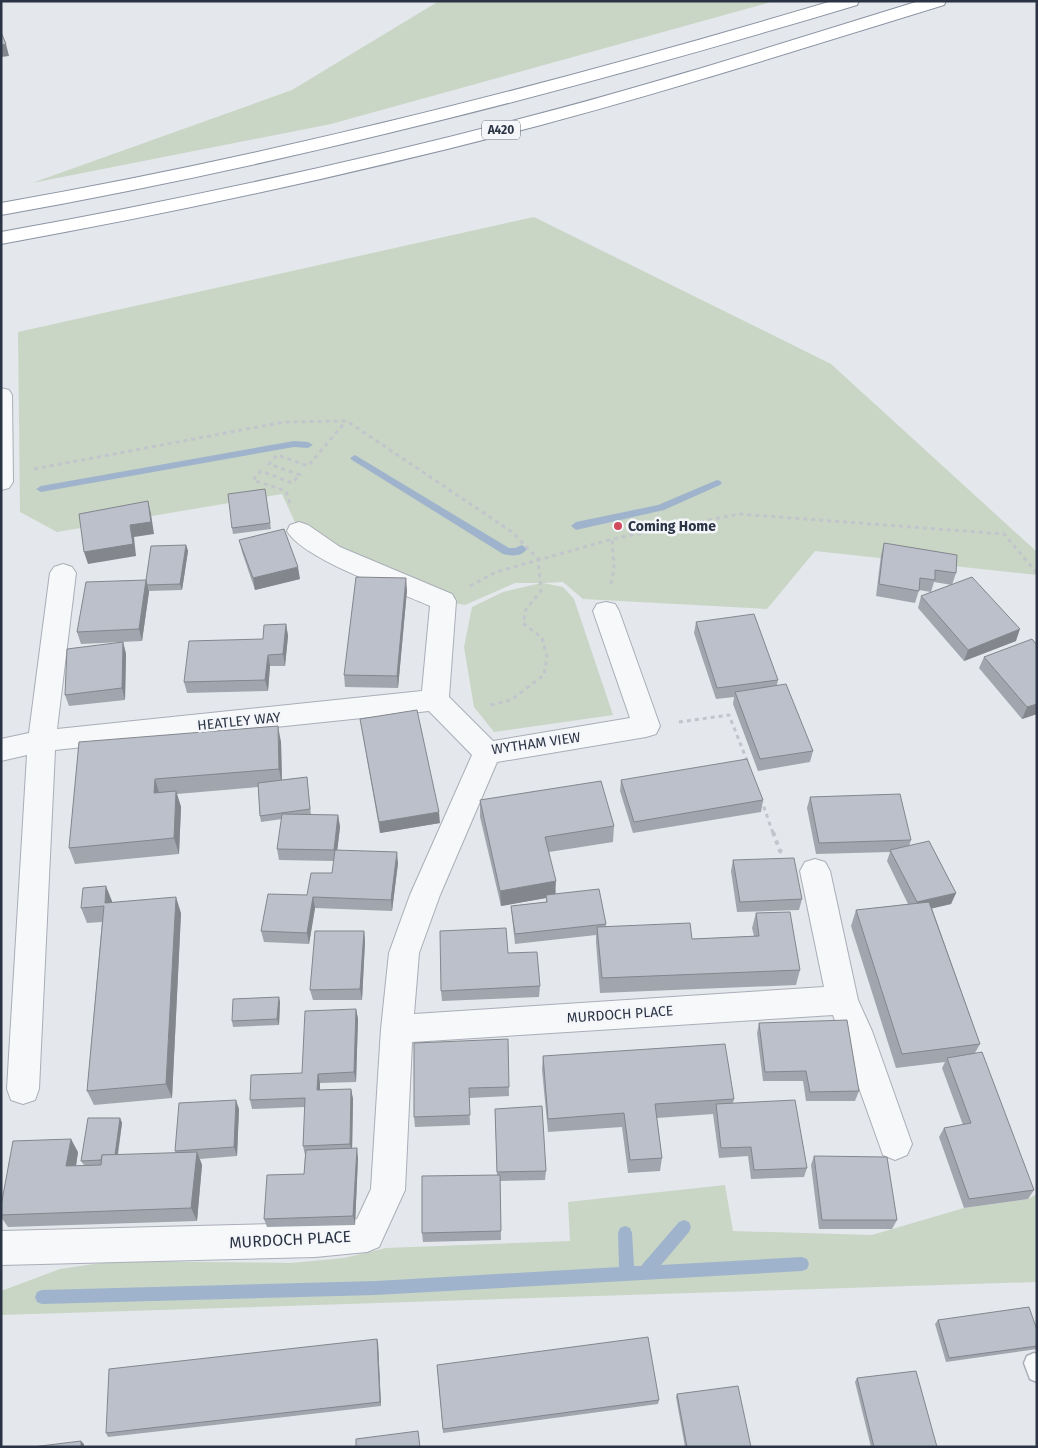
<svg xmlns="http://www.w3.org/2000/svg" width="1038" height="1448" font-family="'Fira Sans',sans-serif">
	<style>
		.green { fill: #c9d6c5 }
		.lines { fill: none; stroke-linecap: round; stroke-linejoin: round }
		.stream { fill: #9fb4cc; fill-rule: evenodd }
		.lane-casing { stroke: #a9aeb7; stroke-width: 3 }
		.street-casing { stroke: #a9aeb7; stroke-width: 2 }
		.highway-casing { stroke: #8b94a3; stroke-width: 2 }
		.path-far1 { stroke: #c2c5cb; stroke-width: 3; stroke-dasharray: 4 4; stroke-linecap: butt }
		.path { stroke: #c2c5cb; stroke-width: 4; stroke-dasharray: 4.5 4.5; stroke-linecap: butt }
		.lane { fill: #f7f8fa; fill-rule: evenodd }
		.street { fill: #f7f8fa; fill-rule: evenodd }
		.highway { fill: #fff; fill-rule: evenodd }
		.wall { fill: #a1a5ae }
		.shaded-wall { fill: #83868d }
		.building { fill: #bbc0ca; stroke: #83868d }
		.poi-dot { fill: #d1495b; stroke: #f4f6f9; stroke-width: 2 }
		.labels { text-anchor: middle; stroke-width: 5; stroke-linejoin: round; paint-order: stroke }
		.shield { fill: #f4f6f9; stroke: #676e7b; stroke-width: 1 }
		.shield-label { font-size: 12px; font-weight: bold; fill: #2b3445 }
		.poi-label { font-size: 14px; font-weight: bold; fill: #2b3445; stroke: #f4f6f9; text-anchor: start }
		.street-label { font-size: 14px; fill: #2b3445; stroke: #f4f6f9 }
		.near-street-label { font-size: 16px; fill: #2b3445; stroke: #f4f6f9 }
	</style>
	<rect width="100%" height="100%" fill="#e4e7ec"/>
	<g class="green">
		<path d="M439 1H775L331 124 32 183 292 90Z"/>
		<path d="M534 217 831 364 1037 552V575L815 551 767 609 583 599 563 582 543 583 563 587 574 599 613 715 494 732 474 707 464 647 472 607 503 592 541 583H515L465 605 443 601 299 531 282 494 57 532 20 512 18 332Z"/>
		<path d="M725 1185 733 1231 872 1235 964 1208 1028 1199 1037 1194V1282L1 1315V1291L60 1269 114 1261 291 1263 344 1258 386 1248 570 1241 568 1202Z"/>
	</g>
	<g class="lines">
		<g class="stream">
			<path d="M294 441 308 442 313 445 308 448 294 447 41 492 36 489 41 486Z"/>
			<path d="M355 455 509 548H515L522 545 527 549C521 557 512 556 503 554L352 460 350 458Z"/>
			<path d="M717 480 720 481 722 483 720 485 664 510 576 530 571 526 576 522 658 505Z"/>
			<path d="M684 1220 689 1222 691 1227 689 1232 661 1265 802 1257 807 1259 809 1264 807 1269 802 1271 376 1295 42 1304 37 1302 35 1297 37 1292 42 1290 376 1281 619 1267 618 1233 620 1228 625 1226 630 1228 632 1233 634 1266H641L679 1222Z"/>
		</g>
		<g class="lane-casing">
			<path id="lane" d="M1034 1353 1037 1354V1382L1030 1379 1024 1363 1027 1356Z"/>
		</g>
		<g class="street-casing">
			<g id="street">
				<path d="M1 388 9 390 12 395 13 482 9 488 1 490Z"/>
				<path d="M299 522 308 525 340 547 452 594 456 601 449 697 493 741 630 718 593 611 597 604 606 602 615 604 619 611 660 726 656 734 646 737 497 762 440 895 419 953 414 1014 824 987 800 871 805 862 815 859 825 862 830 871 858 1000 872 1031 912 1144 907 1155 895 1160 883 1155 833 1015 412 1042 405 1190 379 1247 367 1252 315 1257 1 1265V1231L315 1223 357 1219 371 1189 381 1029 389 953 410 895 472 755 429 711 55 750 39 1089 35 1100 23 1104 11 1100 7 1089 27 755 1 761V739L29 733 50 573 54 567 63 564 72 567 76 573 57 729 422 691 430 606C397 591 304 560 287 531L290 525Z"/>
			</g>
		</g>
		<g class="highway-casing">
			<g id="highway">
				<path d="M832 1H859L857 5C574 90 293 163 1 215V203C284 153 557 83 832 1Z"/>
				<path d="M919 1H946L944 5C810 46 676 89 541 125 363 172 183 211 1 244V232C178 200 353 163 527 117 659 83 789 41 919 1Z"/>
			</g>
		</g>
		<g class="path-far1">
			<path d="M34 469 284 422 347 421 512 532 538 559 541 591 526 609 523 623 542 638 547 657 544 675 511 700 487 706"/>
			<path d="M290 503 286 491 253 480 261 471 292 483 300 475 269 464 277 455 308 466 346 421"/>
			<path d="M611 584 614 568 612 539"/>
			<path d="M470 586 496 572 612 539 739 514 1004 534 1037 573"/>
			<path d="M679 722 729 715 748 763"/>
			<path d="M761 799 773 833"/>
		</g>
		<path class="path" d="M773 832 780 851 785 854"/>
		<use href="#lane" class="lane"/>
		<use href="#street" class="street"/>
		<use href="#highway" class="highway"/>
	</g>
	<g class="wall">
		<path d="M265 489 271 529 233 534 232 528Z"/>
		<path d="M239 540 300 579 255 590 242 552Z"/>
		<path d="M884 543 956 573 952 585 1016 641 964 661 918 608 921 596 952 585 934 582 931 592 919 590 915 603 876 596 881 555Z"/>
		<path d="M186 545 188 551 182 590 149 591 142 641 81 644 77 632 146 580Z"/>
		<path d="M407 590 398 688 345 687 344 675Z"/>
		<path d="M696 622 778 680 777 685 813 751 810 762 758 771 733 704 734 697 716 699 694 633Z"/>
		<path d="M286 624 288 636 285 666H270L268 691 187 693 184 682 263 639Z"/>
		<path d="M123 642 126 654 125 700 69 706 65 695Z"/>
		<path d="M1037 645V714L1022 719 979 668 984 657Z"/>
		<path d="M360 719 440 823 380 833Z"/>
		<path d="M79 742H281L282 780 307 777 311 815H338L340 827 337 850 398 863 392 911 315 908 309 944 264 942 261 931 307 895 332 873 334 861 279 860 277 849 282 819 261 822 260 816 258 787 177 794 181 807 179 854 75 864 69 848Z"/>
		<path d="M621 780 763 800 761 812 633 833 620 791Z"/>
		<path d="M810 797 911 840 909 846 956 893 951 904 932 908 980 1044 975 1053 1034 1190 1028 1199 964 1208 939 1137 944 1128 963 1125 942 1068 945 1062 896 1068 851 926 856 910 908 904 887 861 890 852 816 854 807 808Z"/>
		<path d="M480 800 614 826 613 842 549 852 556 894 606 924V926L692 939 754 936 752 928 756 913 800 970 796 985 600 993 596 942V935L515 944 512 917 511 906 546 902V898L501 906 480 817Z"/>
		<path d="M733 860 802 899 799 910 737 912 731 871Z"/>
		<path d="M112 901V902L181 913 172 1098 94 1105 87 1091 102 922 87 923 81 908Z"/>
		<path d="M364 931 365 941 362 1000H313L310 990Z"/>
		<path d="M508 953 540 986 539 997 442 1001 441 991Z"/>
		<path d="M280 1002 279 1025 233 1027 232 1021Z"/>
		<path d="M356 1009 358 1019 356 1082 320 1083V1090L351 1089 353 1099 352 1149 358 1158 355 1225 267 1227 264 1219 304 1174 305 1155 303 1146 305 1107 252 1109 250 1100 302 1073Z"/>
		<path d="M759 1023 859 1091 855 1101H806L803 1081H763L757 1033Z"/>
		<path d="M508 1039 509 1096 469 1098 470 1125 415 1127 414 1117Z"/>
		<path d="M543 1056 734 1099 733 1103 807 1168 804 1177 751 1179 748 1156 719 1158 713 1114 657 1118 662 1158 660 1171 628 1173 622 1127 548 1132 542 1070Z"/>
		<path d="M239 1109 237 1156 200 1159 202 1165 197 1221 8 1227 1 1217V1206L78 1152 76 1166 84 1165 81 1161 120 1118 122 1123 118 1155 176 1153 175 1151Z"/>
		<path d="M495 1109 546 1171 545 1180 500 1181 501 1240 423 1242 422 1233 497 1175Z"/>
		<path d="M814 1156 897 1220 892 1229H819L811 1165Z"/>
		<path d="M938 1320 1037 1330V1349L946 1362 935 1324Z"/>
		<path d="M377 1339 378 1343 381 1406 108 1437 106 1433Z"/>
		<path d="M437 1365 659 1400 658 1404 443 1433Z"/>
		<path d="M857 1378 937 1447H871L855 1382Z"/>
		<path d="M677 1394 751 1447H685L676 1397Z"/>
	</g>
	<g class="shaded-wall">
		<path d="M6 44 9 56 1 57V45Z"/>
		<path d="M148 501 151 514 154 534 134 537 136 556 88 564 84 552 130 525Z"/>
		<path d="M186 545 188 551 182 590 180 584Z"/>
		<path d="M298 567 300 579 255 590 253 578Z"/>
		<path d="M406 578 407 590 398 688 397 676Z"/>
		<path d="M146 580 149 592 142 641 139 629Z"/>
		<path d="M286 624 288 636 285 666 283 654Z"/>
		<path d="M1020 629 1016 641 964 661 968 650Z"/>
		<path d="M123 642 126 654 125 700 122 688Z"/>
		<path d="M268 655 270 666 268 691 265 680Z"/>
		<path d="M1037 704V714L1022 719 1027 707Z"/>
		<path d="M278 726 281 742 282 785 279 769Z"/>
		<path d="M155 779 160 796 154 793Z"/>
		<path d="M176 791 181 807 179 854 174 838Z"/>
		<path d="M439 812 440 823 380 833 379 822Z"/>
		<path d="M338 815 340 827 336 861 334 850Z"/>
		<path d="M397 852 398 863 392 911 391 900Z"/>
		<path d="M556 881 555 897 546 895V898L501 906 500 891Z"/>
		<path d="M106 886 112 901 111 918 105 903Z"/>
		<path d="M956 893 951 904 913 913 917 902Z"/>
		<path d="M176 897 181 913 172 1098 166 1084Z"/>
		<path d="M313 897 315 908 309 944 307 933Z"/>
		<path d="M364 931 365 941 362 1000 360 989Z"/>
		<path d="M279 997 280 1002 279 1025 277 1019Z"/>
		<path d="M356 1009 358 1019 356 1082 354 1072Z"/>
		<path d="M318 1074 320 1083V1100L317 1090Z"/>
		<path d="M351 1089 353 1099 352 1153 350 1144Z"/>
		<path d="M236 1100 239 1109 237 1156 234 1147Z"/>
		<path d="M120 1118 122 1123 116 1165 114 1160Z"/>
		<path d="M71 1139 78 1152 74 1179 66 1166Z"/>
		<path d="M357 1148 358 1158 355 1225 353 1216Z"/>
		<path d="M197 1152 202 1165 197 1221 191 1208Z"/>
		<path d="M377 1339 378 1343 381 1406 380 1402Z"/>
		<path d="M81 1441 84 1444V1447H81Z"/>
	</g>
	<g class="building">
		<path d="M1 32 6 44 1 45Z"/>
		<path d="M265 489 270 523 232 528 228 494Z"/>
		<path d="M148 501 151 522 130 525 133 544 84 552 79 514Z"/>
		<path d="M284 529 298 567 253 578 239 540Z"/>
		<path d="M884 543 957 555 956 573 935 570V580L920 578 919 591 879 584Z"/>
		<path d="M186 545 180 584 147 585 146 580 151 546Z"/>
		<path d="M356 577 406 578 397 676 344 675Z"/>
		<path d="M972 577 1020 629 968 650 921 596Z"/>
		<path d="M146 580 139 629 77 632 86 582Z"/>
		<path d="M754 614 778 680 717 688 696 622Z"/>
		<path d="M286 624 283 654 268 655 265 680 184 682 189 641 263 639 264 625Z"/>
		<path d="M1032 639 1037 645V704L1027 707 984 657Z"/>
		<path d="M123 642 122 688 65 695 67 649Z"/>
		<path d="M786 684 813 751 760 759 735 692Z"/>
		<path d="M417 710 439 812 379 822 360 719Z"/>
		<path d="M278 726 279 769 155 779 154 793 176 791 174 838 69 848 79 742Z"/>
		<path d="M747 759 763 800 634 822 621 780Z"/>
		<path d="M307 777 310 809 260 816 258 783Z"/>
		<path d="M601 781 614 826 545 837 556 881 500 891 480 800Z"/>
		<path d="M900 794 911 840 819 843 810 797Z"/>
		<path d="M282 814 338 815 334 850 277 849Z"/>
		<path d="M929 841 956 893 917 902 890 850Z"/>
		<path d="M335 850 397 852 391 900 313 897 307 933 261 931 268 894 307 895 311 873H332Z"/>
		<path d="M794 858 802 899 740 902 733 860Z"/>
		<path d="M106 886 105 903 176 897 166 1084 87 1091 104 906 81 908 83 888Z"/>
		<path d="M599 889 606 924 515 934 511 906 547 902 546 895Z"/>
		<path d="M929 902 980 1044 902 1054 856 910Z"/>
		<path d="M790 912 800 970 602 978 597 927 690 923 692 939 759 936 756 913Z"/>
		<path d="M506 928 508 953 537 952 540 986 441 991 440 931Z"/>
		<path d="M315 931H364L360 989 310 990Z"/>
		<path d="M279 997 277 1019 232 1021 233 999Z"/>
		<path d="M356 1009 354 1072 318 1074 317 1090 351 1089 350 1144 303 1146 305 1098 250 1100 251 1075 302 1073 305 1011Z"/>
		<path d="M847 1020 859 1091 810 1092 806 1071 765 1072 759 1023Z"/>
		<path d="M508 1039 509 1087 469 1088 470 1115 414 1117V1043Z"/>
		<path d="M725 1044 734 1099 655 1104 662 1158 630 1160 624 1113 548 1119 543 1056Z"/>
		<path d="M982 1052 1034 1190 969 1199 944 1128 971 1123 947 1058Z"/>
		<path d="M236 1100 234 1147 175 1151 179 1103Z"/>
		<path d="M795 1100 807 1168 754 1170 751 1147 721 1148 716 1104Z"/>
		<path d="M542 1106 546 1171 497 1172 495 1109Z"/>
		<path d="M88 1118H120L115 1155H102L101 1160 81 1161Z"/>
		<path d="M71 1139 66 1166 101 1165 102 1155 197 1152 191 1208 1 1215V1206L13 1141Z"/>
		<path d="M357 1148 353 1216 264 1219 267 1175 304 1174 306 1150Z"/>
		<path d="M814 1156 887 1157 897 1220H822Z"/>
		<path d="M500 1175 501 1231 422 1233V1176Z"/>
		<path d="M1029 1307 1037 1330V1346L949 1358 938 1320Z"/>
		<path d="M648 1337 659 1400 443 1429 437 1365Z"/>
		<path d="M377 1339 380 1402 106 1433 109 1369Z"/>
		<path d="M916 1371 937 1447H874L857 1378Z"/>
		<path d="M738 1386 751 1447H687L677 1394Z"/>
		<path d="M418 1431 420 1447H356V1439Z"/>
		<path d="M81 1441V1447H32Z"/>
	</g>
	<circle class="poi-dot" cx="618" cy="526" r="5"/>
	<g class="labels">
		<rect class="shield" x="482" y="120.5" width="38" height="19" rx="4"/>
		<g class="shield-label">
			<text x="501" y="134">A420</text>
		</g>
		<g class="poi-label">
			<text x="628" y="531">Coming Home</text>
		</g>
		<g class="street-label">
			<text transform="translate(239 721) rotate(-6)" y="5">HEATLEY WAY</text>
			<text transform="translate(536 743) rotate(-8)" y="5">WYTHAM VIEW</text>
			<text transform="translate(620 1014) rotate(-4)" y="5">MURDOCH PLACE</text>
		</g>
		<g class="near-street-label">
			<text transform="translate(290 1239) rotate(-3)" y="6">MURDOCH PLACE</text>
		</g>
	</g>
	<rect width="1038" height="1448" fill="none" stroke="#2b3445" stroke-width="5"/>
</svg>
